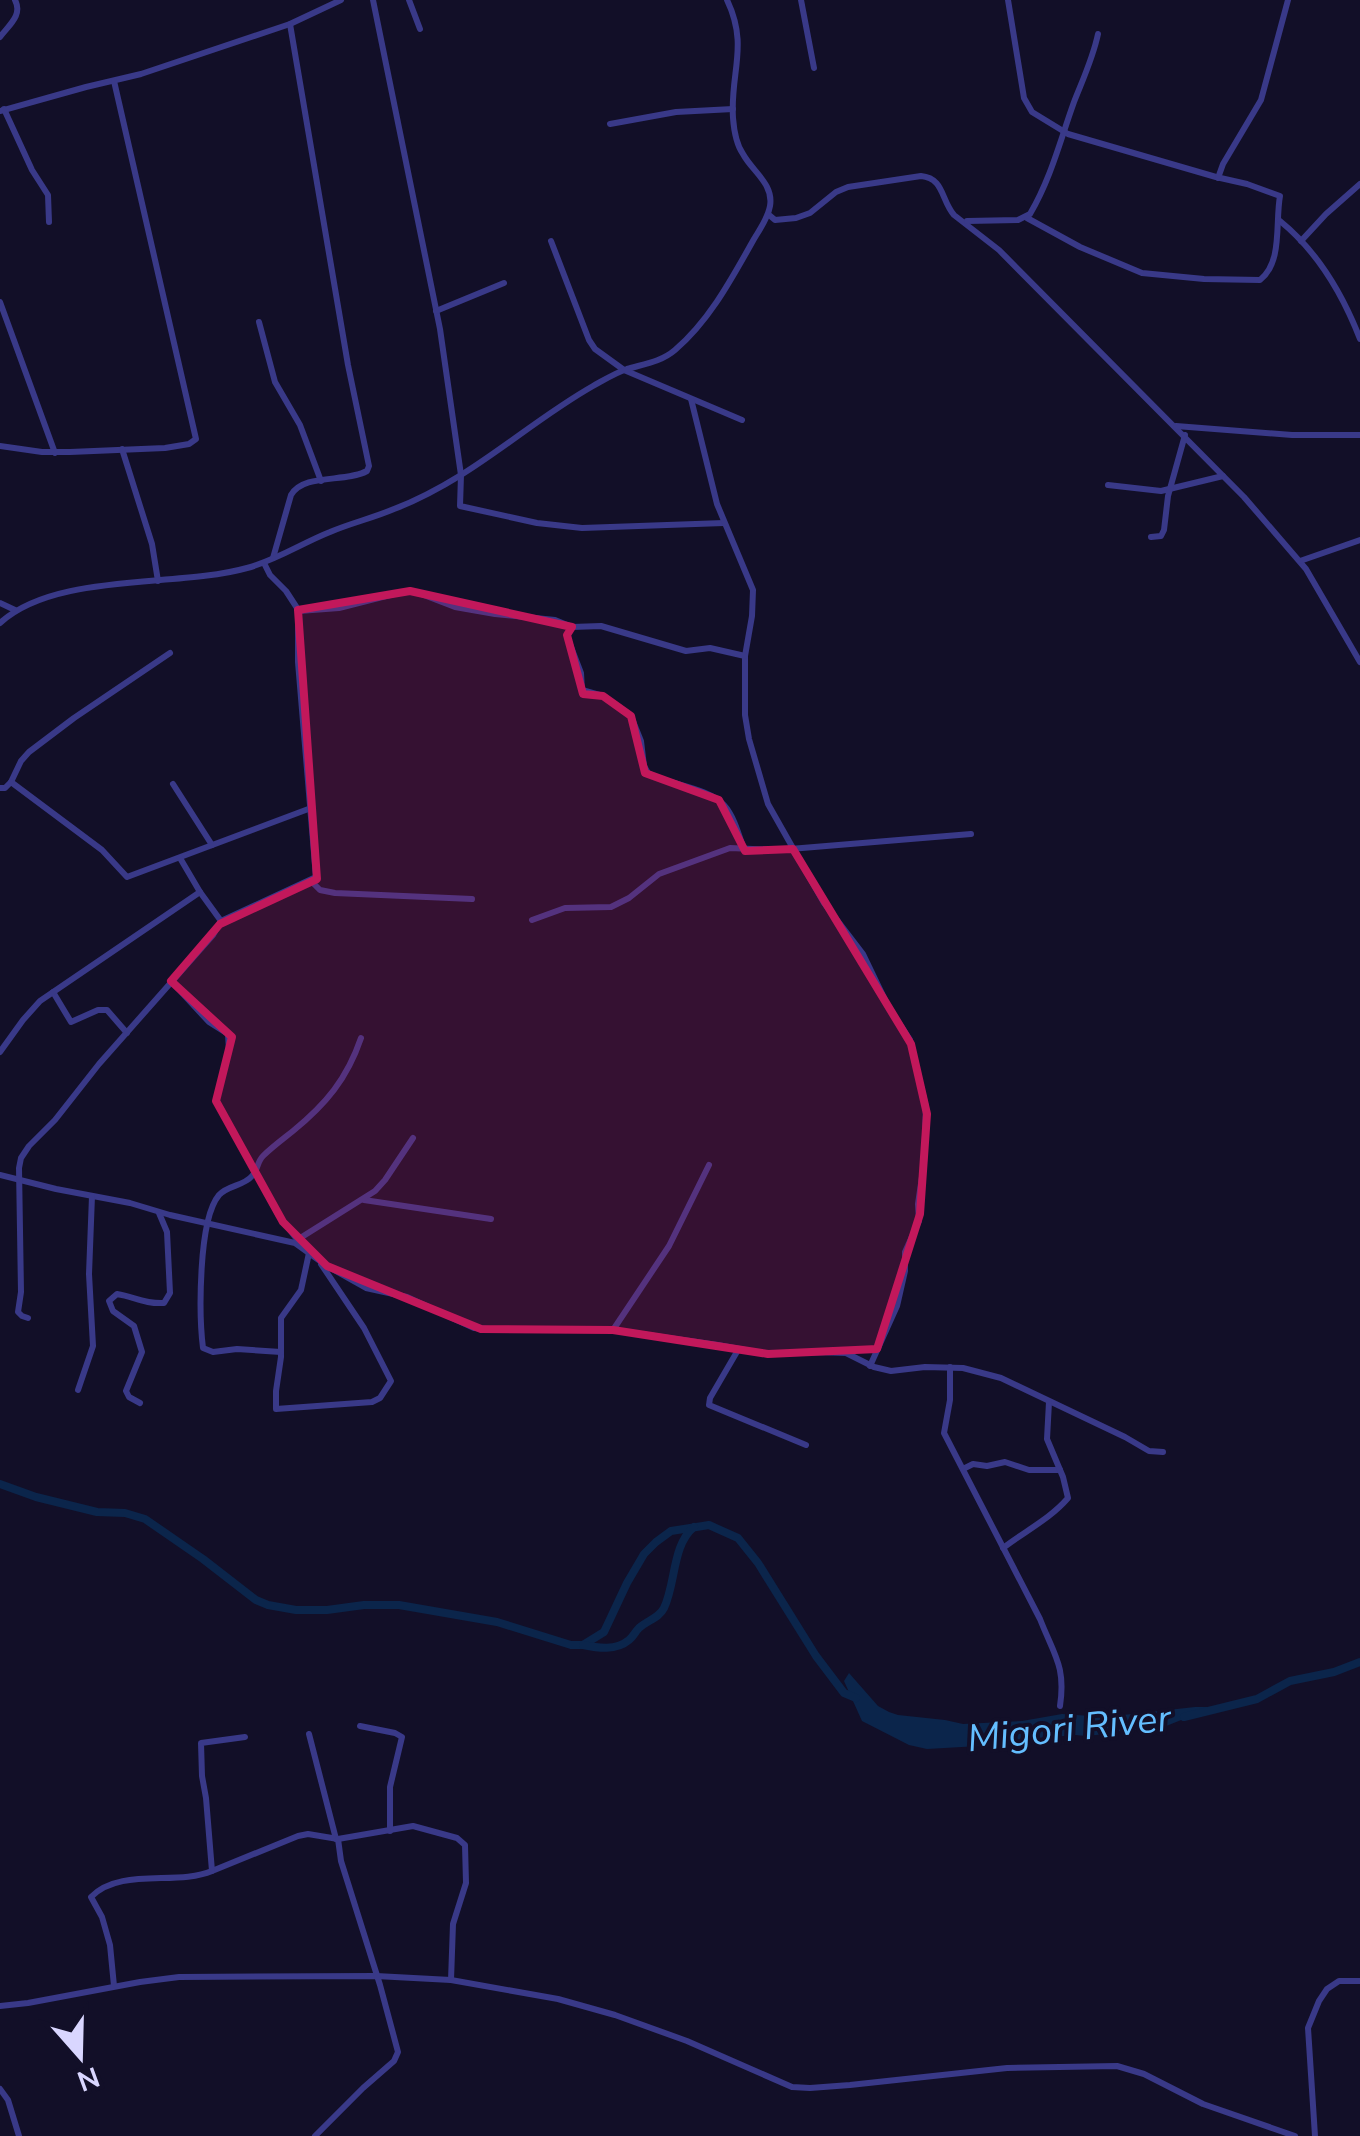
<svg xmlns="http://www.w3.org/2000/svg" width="1360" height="2136" font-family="'Nunito Sans',sans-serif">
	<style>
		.water { fill: #0b254b }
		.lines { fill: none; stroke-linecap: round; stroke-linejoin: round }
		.river { stroke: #0b254b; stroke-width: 8 }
		.minor { stroke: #393988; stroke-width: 6 }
		.marked { fill: #c2185b; fill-opacity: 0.2; stroke: #c2185b; stroke-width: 8; stroke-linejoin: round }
		.labels { text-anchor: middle; stroke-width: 8; stroke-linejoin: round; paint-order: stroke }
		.water-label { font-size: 38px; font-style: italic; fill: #64beff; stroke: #120f28 }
	</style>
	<rect width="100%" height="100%" fill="#120f28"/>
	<path class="water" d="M849 1673 878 1706 889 1712 898 1715 945 1720 963 1724 1022 1721 1062 1714 1105 1717 1195 1707H1213C1199 1712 1158 1731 1146 1732 1141 1732 1136 1729 1130 1730 1112 1731 1093 1738 1076 1735L1039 1738 1033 1743 927 1749 909 1745 862 1721 844 1681Z"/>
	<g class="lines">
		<g class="river">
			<path d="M0 1484 36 1497 97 1512 125 1513 145 1519 203 1559 256 1600 268 1605 296 1610H327L364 1605H399L497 1622 571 1645H583L604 1632 627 1583 644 1554 656 1542 671 1531 709 1525 738 1538 758 1563 816 1656 844 1693 856 1698"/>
			<path d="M583 1645C598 1648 616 1651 629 1640 633 1637 635 1632 639 1628 648 1620 659 1618 664 1608 676 1583 672 1545 694 1527"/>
			<path d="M1184 1717 1257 1699 1290 1681 1334 1672 1360 1662"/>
		</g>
		<g class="minor">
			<path d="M373 0 440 329 461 475 460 506 537 523 582 528 724 523"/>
			<path d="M409 0 420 29"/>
			<path d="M801 0 814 68"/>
			<path d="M1008 0 1024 98 1032 112 1068 134 1216 177 1247 184 1280 196C1275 223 1283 262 1260 280L1204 279 1142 273 1080 247 1027 218"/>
			<path d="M0 37C9 25 23 15 15 0"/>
			<path d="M4 109 32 170 48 195 49 222"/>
			<path d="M0 111 86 87 141 74 290 24 341 0"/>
			<path d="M610 124 676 112 733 109"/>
			<path d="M1218 178 1223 164 1261 100 1288 0"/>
			<path d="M768 214 775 220 796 218 810 213 836 192 848 187 921 176C944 178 941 200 954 215L999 250 1244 497 1306 569 1360 662"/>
			<path d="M967 221 1018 220 1030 214C1051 178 1060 141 1074 102 1083 79 1093 58 1098 34"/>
			<path d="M1280 221C1317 251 1343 295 1360 339"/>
			<path d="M551 241 589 340 595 349 624 370 742 420"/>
			<path d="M1301 241 1326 214 1360 184"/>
			<path d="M0 302 55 453"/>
			<path d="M436 311 504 283"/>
			<path d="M259 322 275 382 300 425 321 481"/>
			<path d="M691 399 717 504 753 590 752 616 745 656V715L749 739 768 804 824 903 863 954 888 1006 910 1040 926 1107 924 1163 918 1204 919 1221 905 1252V1271L897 1306 870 1366"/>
			<path d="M1176 426 1292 435H1360"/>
			<path d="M0 446 42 452H70L165 448 189 444 196 439 114 81"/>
			<path d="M122 449 152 544 158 581"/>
			<path d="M1108 485 1161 491 1223 476"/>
			<path d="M1151 537 1161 536 1164 530 1168 496 1185 435"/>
			<path d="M273 558 291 495C304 473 345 483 367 471L369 466 348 365 290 24"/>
			<path d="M1300 561 1360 540"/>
			<path d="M264 563 270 575 286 591 299 611 339 608 402 592H416L455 607 495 614 555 620 572 627 601 626 686 651 710 648 745 656"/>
			<path d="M0 603 15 610"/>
			<path d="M0 623C56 572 176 588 247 568 277 560 302 543 330 532 351 523 373 518 394 509 418 500 440 488 461 475 506 447 547 412 593 386 604 380 615 373 627 369 644 364 661 362 675 350 710 320 732 278 754 239 760 229 768 218 770 206 774 184 752 171 743 154 736 144 734 131 733 118 730 72 749 46 727 0"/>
			<path d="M572 627 568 633V639L581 673 582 690 603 696 631 716 641 741 644 766 648 773C669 785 707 787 724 805 734 816 739 835 744 850"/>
			<path d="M11 782 21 761 29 752 74 718 170 653"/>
			<path d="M173 784 212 845"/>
			<path d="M0 788H5L11 782 102 850 127 877 311 808"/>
			<path d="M180 858 200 892 221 921"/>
			<path d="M311 881 320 890 335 893 472 899"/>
			<path d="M532 920 565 908 611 907 629 898 659 874 730 848 778 850 971 834"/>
			<path d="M171 981 209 1022 228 1034 229 1051 216 1100 279 1216 299 1242"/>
			<path d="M53 992 71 1022 98 1010H107L127 1033"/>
			<path d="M0 1052 23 1020 40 1001 200 892"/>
			<path d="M0 1175 56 1189 130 1203 170 1215 295 1243 327 1266 366 1288 407 1297 474 1328 505 1330H613L718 1345 768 1354 818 1352 846 1353 874 1367 891 1371 925 1367 963 1368 1001 1378 1125 1437 1149 1451 1163 1452"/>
			<path d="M364 1200 491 1219"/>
			<path d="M297 1240 375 1191 385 1180 413 1138"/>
			<path d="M309 1253 301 1290 281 1318V1357L276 1391V1409L372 1402 380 1398 391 1381 364 1328 321 1264"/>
			<path d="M28 1318 22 1316 18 1312 21 1292 19 1168 21 1158 29 1146 55 1120 99 1064 213 935 221 921 316 877 298 662V610"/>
			<path d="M613 1330 669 1246 709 1165"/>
			<path d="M738 1350 710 1398 709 1405 806 1445"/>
			<path d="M281 1352 237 1349 213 1352 203 1348C199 1316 198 1220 219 1195 228 1185 244 1186 252 1176 258 1170 257 1162 263 1156 272 1147 283 1139 293 1131 326 1104 347 1079 361 1038"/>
			<path d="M950 1367V1400L944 1433 1040 1619C1054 1655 1066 1666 1060 1706"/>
			<path d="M78 1390 93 1346 89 1274 92 1196"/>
			<path d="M140 1403 129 1397 126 1391 142 1352 134 1326 113 1311 109 1301 117 1294C135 1297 144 1304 164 1303L170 1293 167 1232 159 1213"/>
			<path d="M963 1469 973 1464 987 1466 1005 1462 1029 1470H1060"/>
			<path d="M1003 1548C1025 1531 1050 1519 1068 1498L1063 1477 1047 1439 1049 1402"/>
			<path d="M360 1726 395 1733 402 1737 390 1787V1831"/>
			<path d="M309 1734 336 1839"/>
			<path d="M212 1871 298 1836 308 1834 338 1839 413 1826 457 1838 465 1845 466 1883 453 1924 451 1980"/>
			<path d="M114 1986 110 1945 102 1917 91 1897C120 1867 177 1886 212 1871L206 1798 202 1776 201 1743 245 1737"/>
			<path d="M0 2006 28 2003 140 1982 179 1977 376 1976 451 1980 558 1999 615 2015 687 2041 792 2087 810 2088 850 2085 1007 2068 1117 2066 1144 2074 1203 2104 1295 2136"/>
			<path d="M0 2089 8 2100 19 2136"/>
			<path d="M315 2136 363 2088 394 2061 398 2052 380 1985 341 1861 338 1839"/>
			<path d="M1315 2136 1308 2028 1319 2001 1327 1989 1339 1981H1360"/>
		</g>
	</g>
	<path class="marked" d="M410 591 572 627 567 635 583 694 603 696 631 716 645 773 719 800 745 851 793 849 911 1044 927 1114 920 1214 877 1349 768 1354 613 1330 481 1329 327 1266 283 1222 216 1101 232 1037 171 981 220 924 317 879 298 610Z"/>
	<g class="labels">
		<g class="water-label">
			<text transform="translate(1069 1728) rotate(-6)" y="13">Migori River</text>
		</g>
	</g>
	<g transform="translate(80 2056) rotate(160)" stroke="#120f28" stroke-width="8" paint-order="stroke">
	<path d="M0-8L18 38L0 25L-18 38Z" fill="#d9d6ff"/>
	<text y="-15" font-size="28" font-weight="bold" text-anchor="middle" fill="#d9d6ff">N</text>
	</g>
</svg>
